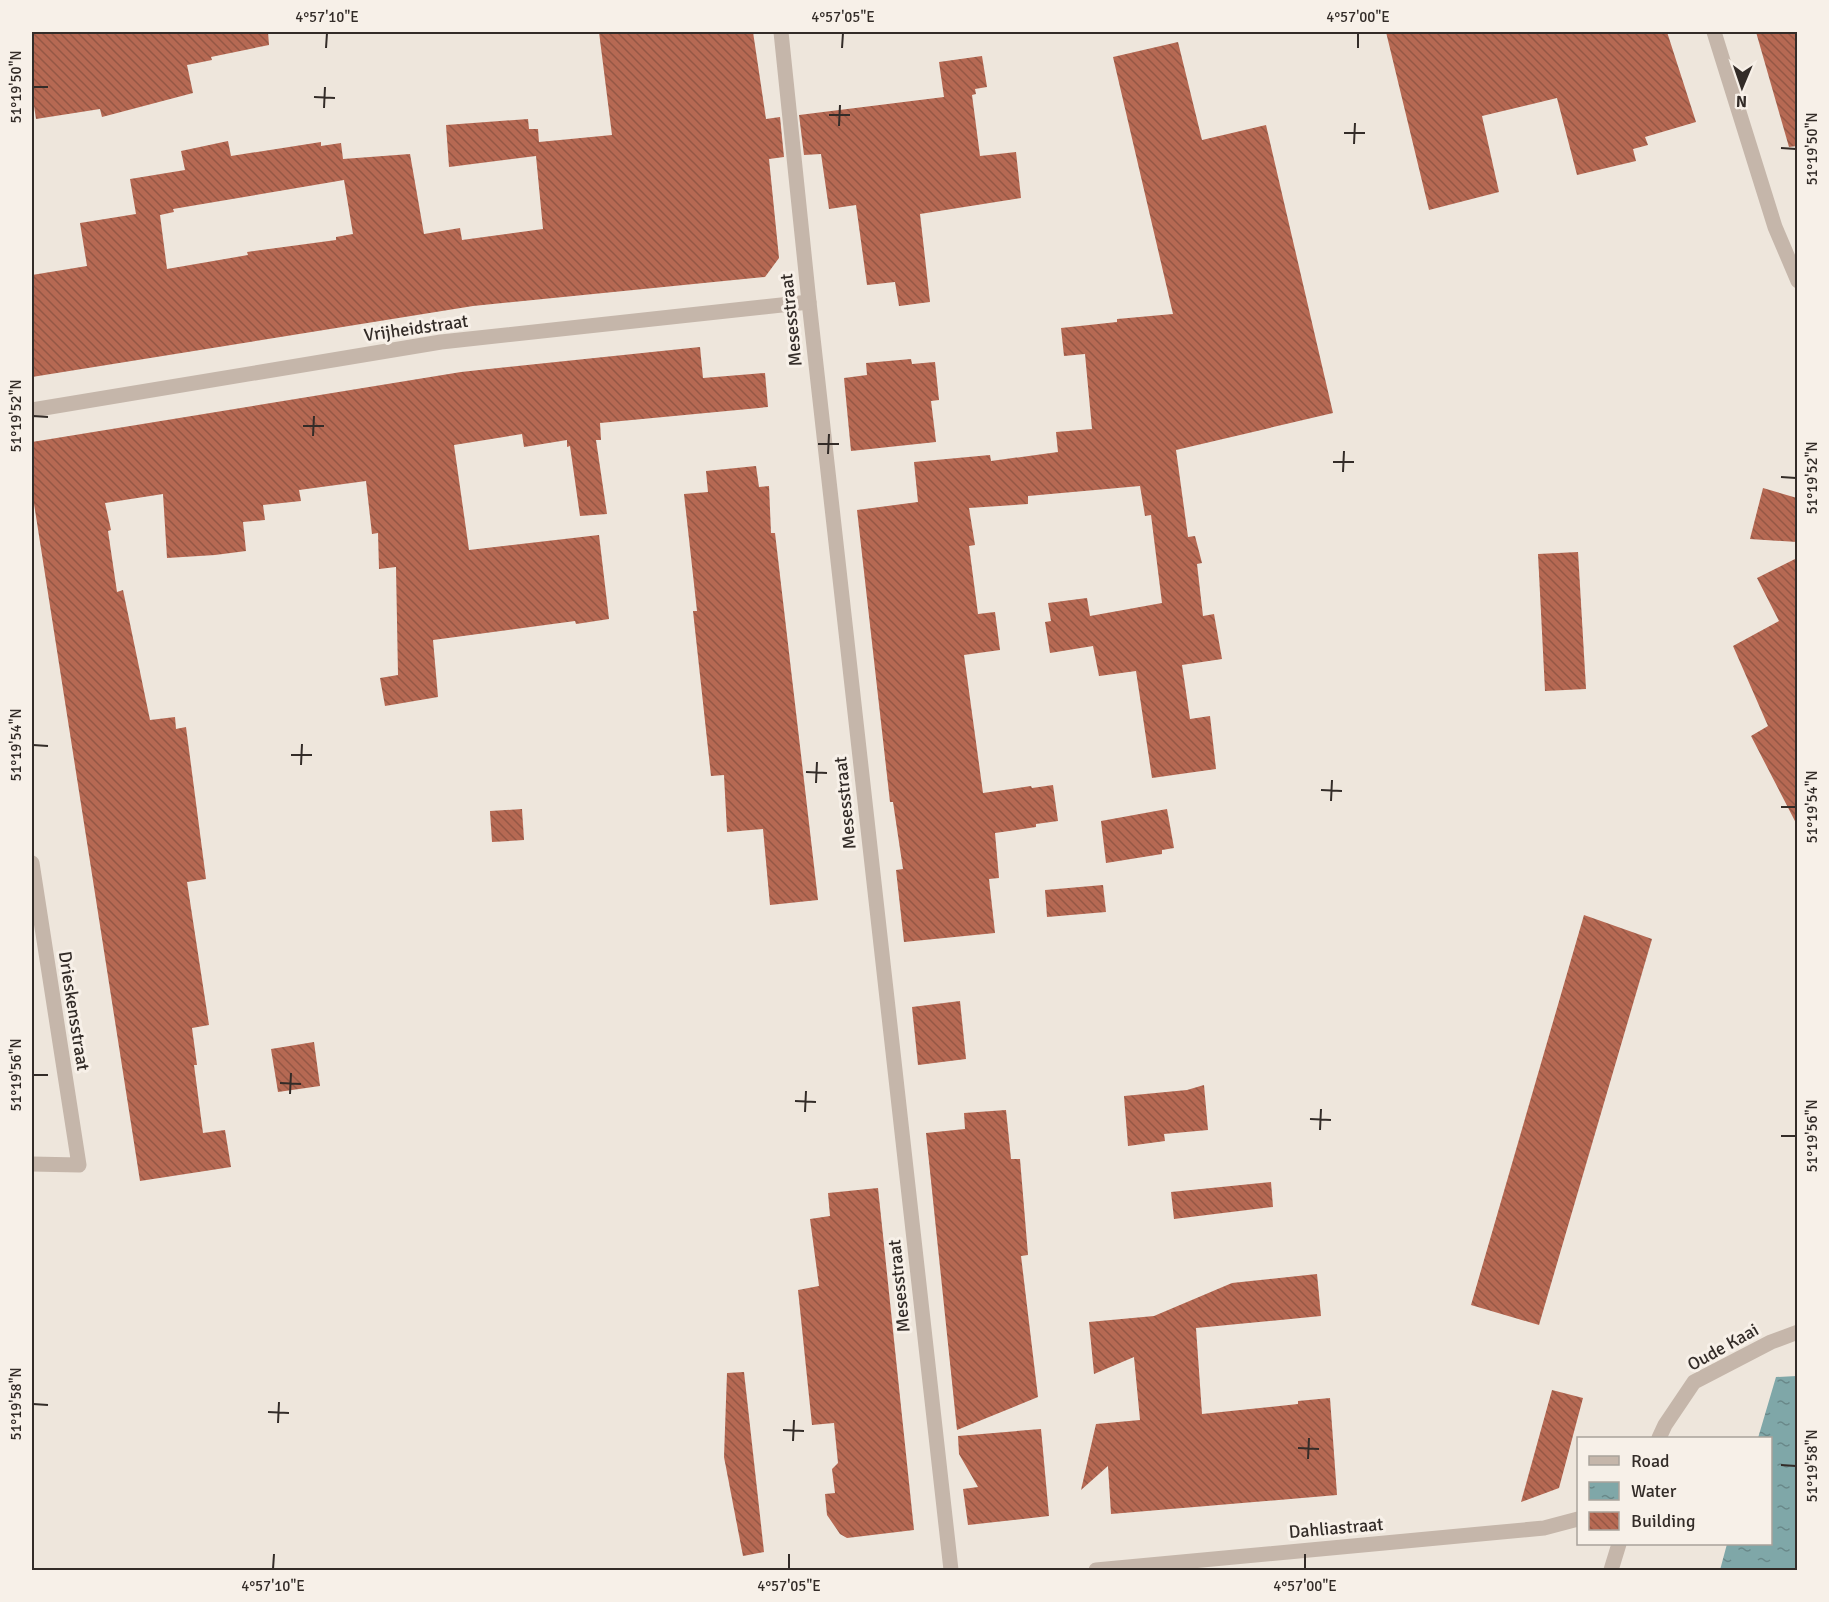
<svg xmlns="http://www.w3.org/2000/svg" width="1829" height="1602" font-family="Signika,sans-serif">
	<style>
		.water { fill: url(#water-ripples) }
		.building { fill: url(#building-back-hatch); fill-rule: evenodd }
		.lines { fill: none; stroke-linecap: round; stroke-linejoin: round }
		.minor { stroke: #c5b6aa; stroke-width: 15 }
		.ticks { fill: none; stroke: #332c28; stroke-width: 2 }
		.labels { text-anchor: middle; stroke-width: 6; stroke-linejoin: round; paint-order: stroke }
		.street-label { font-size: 18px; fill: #332c28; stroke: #f7f0e8 }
		.neatline { fill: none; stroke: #332c28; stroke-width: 2 }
		.ticks-label { font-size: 15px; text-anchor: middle; fill: #332c28 }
	</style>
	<defs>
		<pattern id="water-ripples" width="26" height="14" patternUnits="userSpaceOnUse" patternTransform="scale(1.5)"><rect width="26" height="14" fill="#7fa7a8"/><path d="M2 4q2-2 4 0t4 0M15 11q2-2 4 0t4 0" fill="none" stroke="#698889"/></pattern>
		<pattern id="building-back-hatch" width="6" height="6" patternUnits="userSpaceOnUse" patternTransform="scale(1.5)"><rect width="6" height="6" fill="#b66953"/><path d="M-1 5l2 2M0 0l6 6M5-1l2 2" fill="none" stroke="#955745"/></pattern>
	</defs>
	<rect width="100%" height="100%" fill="#eee6dc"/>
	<path class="water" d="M1797 1376V1570H1720L1727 1544H1770V1438H1758L1776 1377Z"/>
	<g class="building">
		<path d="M32 32H268L269 45 211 57 212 60 187 65 193 93 102 117 100 109 36 119 32 93Z"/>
		<path d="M599 32H753L766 119 780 117 784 157 769 159 779 258 765 277 473 306 32 377V275L87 266 80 223 136 214 130 179 185 170 181 151 228 141 231 156 321 142V146L341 143 343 159 410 154 424 234 460 228 462 240 543 229 536 156 449 167 446 125 528 119 529 129H538L539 142 612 135ZM344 180 353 234 336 237V240L247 252 248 255 167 269 160 215 174 212 173 209Z"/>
		<path d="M1386 32H1667L1696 122 1645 137 1648 145 1633 149 1636 161 1577 175 1557 98 1482 116 1499 192 1429 210Z"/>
		<path d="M1756 32H1797V146L1789 147Z"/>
		<path d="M1178 42 1202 140 1266 125 1333 413 1176 450 1188 537 1195 536 1202 563 1197 564 1203 616 1214 614 1222 659 1182 665 1190 719 1210 716 1216 769 1152 778 1136 671 1099 676 1093 646 1050 653 1045 622 1051 621 1048 603 1087 598 1090 616 1162 603 1151 515 1145 516 1140 486 1028 496V504L969 508 975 545 969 546 978 614 995 612 1000 650 964 655 983 793 1031 786 1032 788 1053 785 1058 821 1036 824V827L995 833 999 878 989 879 995 933 904 942 896 870 903 869 893 802H890L857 510 918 502 914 462 990 455 991 461 1058 452 1056 432 1092 429 1085 354 1064 356 1061 328 1117 322V319L1173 314 1113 57Z"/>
		<path d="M982 56 987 87 975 89 976 94 972 95 980 156 1016 152 1021 198 920 214 930 302 899 306 895 282 867 285 856 205 829 209 821 154 804 155 799 115 944 97 939 62Z"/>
		<path d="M700 347 703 378 765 373 768 407 600 423 601 440H596L607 514 580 516 570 446 567 447V440L524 447 522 434 454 445 469 550 599 535 609 619 576 624 575 621 433 640 438 697 385 706 380 678 398 675 396 567 379 569 378 533 372 534 366 481 299 490 301 501 263 505 265 520 243 522 246 551 215 555 167 558 163 494 105 503 111 530 108 531 117 592 123 590 150 720 175 717 176 729 186 727 206 879 187 882 209 1025 192 1028 197 1065H194L203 1133 225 1130 231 1167 140 1181 32 491V442L461 372Z"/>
		<path d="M911 359 912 364 935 362 939 400 931 401 936 442 851 451 844 378 867 375 866 363Z"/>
		<path d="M756 466 759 487 769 486 771 533H775L818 900 770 905 763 829 727 832 724 775 711 776 693 611H697L684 494 708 492 706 471Z"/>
		<path d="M1763 488 1797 498V542L1750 539Z"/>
		<path d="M1578 552 1586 689 1545 691 1538 554Z"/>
		<path d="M1797 558V825L1751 736 1768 726 1733 646 1779 621 1757 578Z"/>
		<path d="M522 809 524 840 492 842 490 811Z"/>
		<path d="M1167 809 1174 848 1162 850V854L1106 863 1101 821Z"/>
		<path d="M1103 885 1106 912 1047 917 1045 890Z"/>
		<path d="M1584 915 1652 939 1539 1325 1471 1305Z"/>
		<path d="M960 1001 966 1059 918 1065 912 1007Z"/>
		<path d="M314 1042 320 1086 278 1092 271 1049Z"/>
		<path d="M1204 1085 1208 1130 1164 1134 1165 1141 1128 1146 1124 1096 1187 1090Z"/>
		<path d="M1006 1110 1011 1159H1020L1028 1255 1021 1256 1038 1397 957 1430 926 1133 965 1129 964 1113Z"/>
		<path d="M1271 1182 1273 1207 1174 1219 1171 1192Z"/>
		<path d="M878 1188 914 1530 847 1538 840 1534 827 1515 825 1494 835 1493 832 1469 838 1463 834 1423 812 1425 798 1290 819 1286 810 1219 830 1216 828 1193Z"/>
		<path d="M1317 1274 1321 1316 1196 1328 1202 1414 1298 1404V1401L1330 1398 1337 1495 1111 1514 1108 1466 1081 1490 1096 1424 1140 1420 1134 1357 1094 1374 1089 1322 1154 1316 1232 1283Z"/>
		<path d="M744 1372 764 1552 743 1556 724 1457 727 1373Z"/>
		<path d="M1552 1390 1583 1398 1559 1488 1521 1502Z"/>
		<path d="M1041 1429 1049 1516 968 1525 963 1489 978 1487 959 1454 958 1436Z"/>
	</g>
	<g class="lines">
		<g class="minor">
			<path d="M781 32 809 302 951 1570"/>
			<path d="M1714 32 1775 227 1798 281"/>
			<path d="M32 410 441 342 809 302"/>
			<path d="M32 863 79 1165 32 1164"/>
			<path d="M1659 1438 1665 1425 1694 1382 1771 1342 1798 1332"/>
			<path d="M1096 1570 1544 1528 1578 1519"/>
			<path d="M1611 1570 1619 1544"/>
		</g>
	</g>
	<path class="ticks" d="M326 48 327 33M842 48 843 33M1358 48V33M33 87H48M314 97 335 98M324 108 325 87M829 115H850M839 126 840 105M1344 133H1365M1354 144 1355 123M1781 148 1796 149M33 416 48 417M303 426H324M313 436 314 416M818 444H839M828 454 829 434M1333 462H1354M1343 472 1344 451M1781 477 1796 478M33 745 48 746M291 755H312M301 765 302 744M806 772 827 773M816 783 817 762M1321 790 1342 791M1331 801 1332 780M1781 807H1796M33 1075H48M280 1083 301 1084M290 1094 291 1073M795 1101 816 1102M805 1112 806 1091M1310 1119 1331 1120M1320 1130 1321 1109M1781 1136H1796M33 1404 48 1405M268 1412 289 1413M278 1423 279 1402M783 1430 804 1431M793 1441 794 1420M1298 1448 1319 1449M1308 1459 1309 1438M1781 1465 1796 1466M273 1569 274 1554M789 1569V1554M1305 1569V1554"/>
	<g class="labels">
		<g class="street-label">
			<text transform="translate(791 320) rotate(-96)" y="6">Mesesstraat</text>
			<text transform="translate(416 328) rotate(-8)" y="6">Vrijheidstraat</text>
			<text transform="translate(845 803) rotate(-96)" y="6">Mesesstraat</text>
			<text transform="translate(74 1011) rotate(81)" y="6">Drieskensstraat</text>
			<text transform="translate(899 1286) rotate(-96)" y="6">Mesesstraat</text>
			<text transform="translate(1723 1347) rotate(-29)" y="6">Oude Kaai</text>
			<text transform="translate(1336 1528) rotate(-5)" y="6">Dahliastraat</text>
		</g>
	</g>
	<rect width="1829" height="1602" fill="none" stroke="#f7f0e8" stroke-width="66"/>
	<rect x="1577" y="1437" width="195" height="108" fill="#f7f0e8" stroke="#a9a29b" stroke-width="1.5"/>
	<rect x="1589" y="1456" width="30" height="9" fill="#c5b6aa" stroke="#a9a29b" stroke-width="1.5"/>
	<text x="1631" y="1467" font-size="18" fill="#332c28">Road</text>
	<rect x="1589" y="1482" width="30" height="18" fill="url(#water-ripples)" stroke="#a9a29b" stroke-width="1.5"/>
	<text x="1631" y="1497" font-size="18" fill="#332c28">Water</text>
	<rect x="1589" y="1512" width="30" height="18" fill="url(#building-back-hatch)" stroke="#a9a29b" stroke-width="1.5"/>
	<text x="1631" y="1527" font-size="18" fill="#332c28">Building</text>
	<g transform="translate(1742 87) rotate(182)" stroke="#f7f0e8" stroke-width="4.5" paint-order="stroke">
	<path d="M0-4.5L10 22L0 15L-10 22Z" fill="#332c28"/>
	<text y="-9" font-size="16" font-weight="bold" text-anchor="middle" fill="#332c28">N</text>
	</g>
	<rect x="33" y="33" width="1763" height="1536" class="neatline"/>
	<g class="ticks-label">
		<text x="327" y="22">4°57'10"E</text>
		<text x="843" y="22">4°57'05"E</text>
		<text x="1358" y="22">4°57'00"E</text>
		<text transform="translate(16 87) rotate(-90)" y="5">51°19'50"N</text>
		<text transform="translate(1812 149) rotate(-90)" y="5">51°19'50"N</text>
		<text transform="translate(16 416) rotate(-90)" y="5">51°19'52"N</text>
		<text transform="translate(1812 478) rotate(-90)" y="5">51°19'52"N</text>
		<text transform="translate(16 745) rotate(-90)" y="5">51°19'54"N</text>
		<text transform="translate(1812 807) rotate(-90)" y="5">51°19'54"N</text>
		<text transform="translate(16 1075) rotate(-90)" y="5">51°19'56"N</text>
		<text transform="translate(1812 1136) rotate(-90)" y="5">51°19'56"N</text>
		<text transform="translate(16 1404) rotate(-90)" y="5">51°19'58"N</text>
		<text transform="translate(1812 1466) rotate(-90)" y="5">51°19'58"N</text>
		<text x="273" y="1591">4°57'10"E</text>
		<text x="789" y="1591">4°57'05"E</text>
		<text x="1305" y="1591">4°57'00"E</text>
	</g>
</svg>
